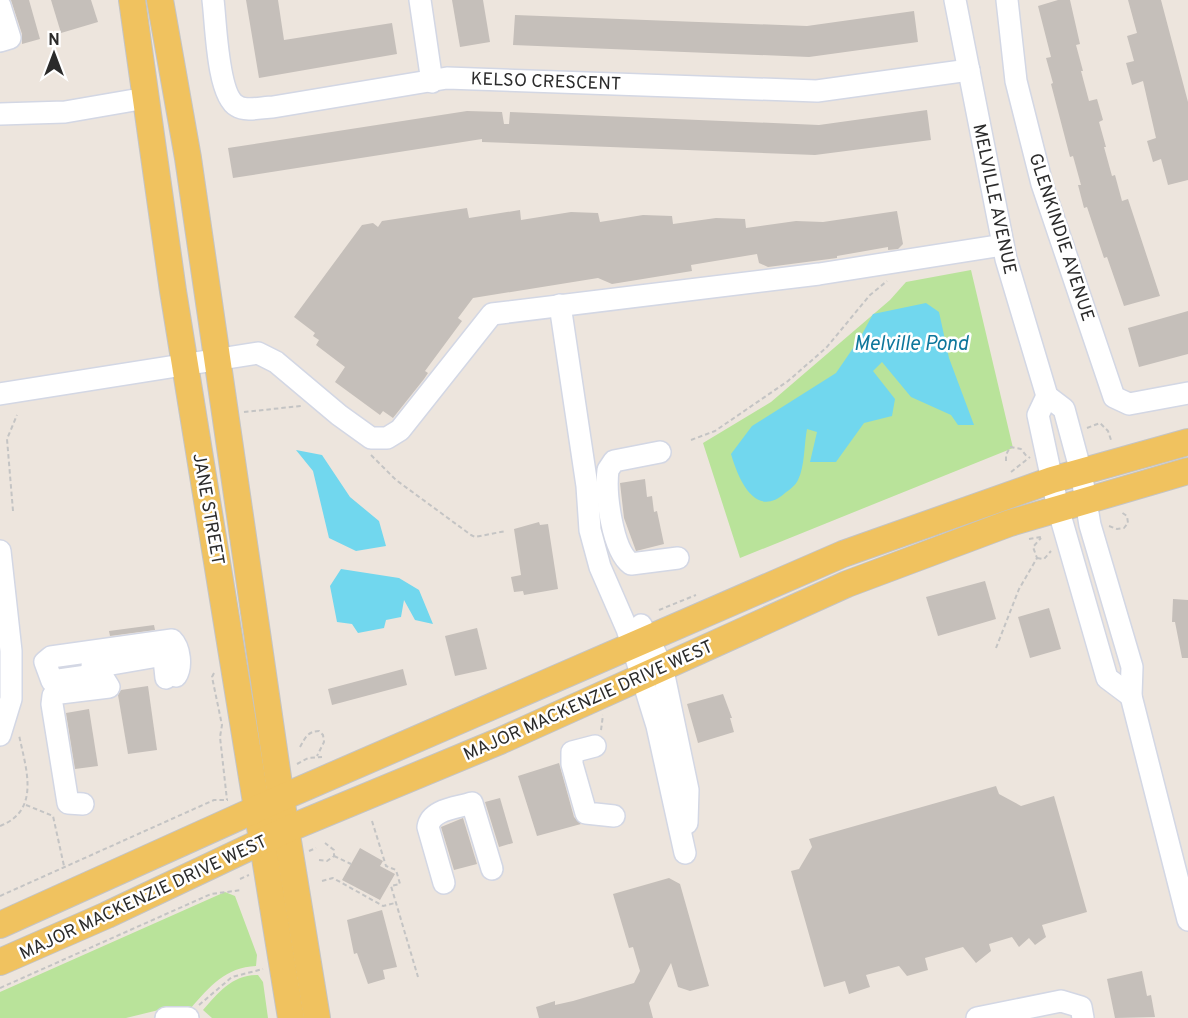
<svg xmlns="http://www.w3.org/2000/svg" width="1188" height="1018" font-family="Overpass,sans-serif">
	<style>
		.green { fill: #b9e39a }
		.water { fill: #71d7ee }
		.building { fill: #c5bfba }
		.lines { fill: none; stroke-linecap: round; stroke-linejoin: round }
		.minor-casing { stroke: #d3d7e4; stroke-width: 24 }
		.major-casing { stroke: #c4c4c4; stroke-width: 28 }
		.path { stroke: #c4c4c4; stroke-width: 2; stroke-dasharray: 4.5 3; stroke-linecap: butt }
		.minor { stroke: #fff; stroke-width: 21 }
		.major { stroke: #f0c25f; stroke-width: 26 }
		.labels { text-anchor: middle; stroke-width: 5; stroke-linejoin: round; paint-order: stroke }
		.street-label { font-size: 18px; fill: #2b2b2b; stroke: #fff }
		.water-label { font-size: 20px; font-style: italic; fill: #0e779c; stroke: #fff }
	</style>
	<rect width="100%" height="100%" fill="#ede5dd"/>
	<g class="green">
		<path d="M971 270 1013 448 740 558 703 443 771 402 890 300 906 282Z"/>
		<path d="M225 892 235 896 257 955 256 966C226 967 209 987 191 1008L175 1006 126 1018H0V992Z"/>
		<path d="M258 975 263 982 268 1018H212L203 1010C219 992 232 975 258 975Z"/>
	</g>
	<g class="water">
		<path d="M926 303 939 312 949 358 974 425H958L951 415 911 397 882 362 873 371 895 399 892 416 864 423 836 462H810L817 432 807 429C804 444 805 466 798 480 796 485 789 490 785 493 755 520 738 478 731 454L752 426 836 373 860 338 873 314Z"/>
		<path d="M296 450 322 455 350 497 379 521 386 546 356 551 329 538 313 471Z"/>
		<path d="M341 569 399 578 419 590 433 624 415 620 404 600 401 617 386 620 384 628 358 633 352 624 337 622 330 586Z"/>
	</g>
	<g class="building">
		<path d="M11 0H29L40 39 22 44V34Z"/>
		<path d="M51 0H91L98 22 61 33Z"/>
		<path d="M246 0H278L284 40 392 23 397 54 259 78Z"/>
		<path d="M452 0H483L490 42 460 47Z"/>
		<path d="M1058 0H1070L1080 44 1076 45 1083 71H1081L1089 101 1097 99 1103 120 1099 122 1106 147H1104L1112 176 1115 175 1122 201 1128 199 1160 296 1124 306 1107 257 1104 258 1087 207 1084 208 1078 185H1081L1073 156 1070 157 1051 84 1053 83 1046 58 1051 57 1038 6Z"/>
		<path d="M1128 0H1161L1188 102V180L1168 185 1161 159 1153 162 1147 141 1156 138 1143 81 1132 85 1126 63 1134 61 1127 36 1137 33Z"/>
		<path d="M914 11 918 42 809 57 513 45 515 15 807 26Z"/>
		<path d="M927 110 931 140 815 155 482 142V139L233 178 228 148 467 111 502 112 504 124H509L510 112 819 125Z"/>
		<path d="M467 208 469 218 520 210 521 220 571 212 598 213 600 222 643 215 672 216 673 224 716 218 745 219 746 228 796 221 823 222 897 211 903 244 898 249 888 250V247L837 256V258L768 267 759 263 757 254 691 265 692 271 612 284 598 278 473 298 458 318 462 321 425 371 428 373 424 379 393 418 383 411 380 415 335 382 345 367 316 345 319 340 313 336 315 333 294 317 362 225 373 223 378 227 382 221Z"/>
		<path d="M1188 311V354L1139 367 1128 328Z"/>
		<path d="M645 479 647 497 652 496 654 512 657 511 664 544 636 551 624 518 620 483Z"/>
		<path d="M539 522 540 525 548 524 558 589 524 595 523 591 514 592 511 577 521 575 514 529Z"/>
		<path d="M985 581 996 619 938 636 926 597Z"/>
		<path d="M1173 599 1188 600V658H1182L1175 622H1172Z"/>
		<path d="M1049 608 1061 649 1030 658 1018 617Z"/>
		<path d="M154 625 155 630 110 636 109 631Z"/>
		<path d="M477 628 487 669 455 676 445 636Z"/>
		<path d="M403 669 407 685 332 705 328 689Z"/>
		<path d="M148 686 157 750 128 754 118 695 121 690Z"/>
		<path d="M723 694 732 718H730L734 732 698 743 687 704Z"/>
		<path d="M89 709 98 766 75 769 66 713Z"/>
		<path d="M559 763 574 817 581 824 537 836 518 776Z"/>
		<path d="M996 786 999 794 1021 806 1054 796 1087 912 1042 925 1046 937 1035 945 1029 938 1019 947 1012 937 989 944 991 951 976 963 963 947 925 958 928 970 907 976 899 966 866 975 870 987 849 994 845 981 824 987 791 871 799 869 812 847 809 839Z"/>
		<path d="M500 798 513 843 499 847 485 802Z"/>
		<path d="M463 818 477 864 454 870 441 827Z"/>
		<path d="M360 848 383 861 380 866 395 874 380 900 342 880Z"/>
		<path d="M669 878 680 884 709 986 690 991 678 987 671 963 649 1003 653 1018H539L536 1007 555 1001V1005L573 1001 634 983 640 971 633 947 629 948 613 894Z"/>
		<path d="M382 910 397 967 383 970 385 979 368 984 357 953 354 954 347 920Z"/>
		<path d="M1142 971 1147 996 1151 995 1155 1017 1115 1018 1107 979Z"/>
	</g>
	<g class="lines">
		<g class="minor-casing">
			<g id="minor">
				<path d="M213 0C216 22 217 95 237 106 246 112 263 107 273 107L447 78 817 91 969 70"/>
				<path d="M420 0 432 82"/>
				<path d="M955 0 1006 259 1047 396 1064 409 1081 472 1090 525 1132 667 1131 696 1188 920"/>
				<path d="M1007 0 1016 81 1042 184 1114 397 1129 404 1188 393"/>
				<path d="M0 6 10 38 0 41"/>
				<path d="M0 114 65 112 146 98"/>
				<path d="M560 305 587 486 590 530 600 567 627 629 657 726 685 853"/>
				<path d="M0 394 258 353 276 362 339 415 371 438H387L400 430 492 314 819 274 1003 245"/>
				<path d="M1047 396 1038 415 1058 508 1107 678 1131 696"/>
				<path d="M660 452 614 461 608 470C605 493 612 550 631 564L678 558"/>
				<path d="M0 551 11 651V699L0 735"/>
				<path d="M641 625 662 666 666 685 688 790 687 823"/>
				<path d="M92 666 101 674 106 665 158 656 164 659 166 678"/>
				<path d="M595 746 572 752V764L586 813 614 816"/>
				<path d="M83 804 68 803 52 704 53 696 60 693 109 687 101 674 52 681 45 662 51 657 172 640C180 648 182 667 176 676"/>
				<path d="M444 883 428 827C431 809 457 808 472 803L492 869"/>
				<path d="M166 1018H188"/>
				<path d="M977 1018 1061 1001 1081 1007 1083 1018"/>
			</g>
		</g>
		<g class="major-casing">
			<g id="major">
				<path d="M132 0 173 291 291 1018"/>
				<path d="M160 0 188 158 281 798 317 1018"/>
				<path d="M0 925 281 798 843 554 1052 480 1188 442"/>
				<path d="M0 962 107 915 288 829 500 741 847 584 1010 523 1188 471"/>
			</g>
		</g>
		<g class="path">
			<path d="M244 412 301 406"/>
			<path d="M1087 428 1100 423 1108 431 1111 440"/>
			<path d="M691 440 715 431 788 381 826 348 870 295 887 281"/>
			<path d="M371 455 396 480 471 535 475 537 506 531"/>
			<path d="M1006 461V455L1010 447 1021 449 1028 458"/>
			<path d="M1011 472 1030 457"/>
			<path d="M13 511 7 439 17 415"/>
			<path d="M1109 526 1117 529 1124 528 1128 523 1127 516 1121 512"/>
			<path d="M1029 539 1041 537"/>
			<path d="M1037 558 1044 559 1051 551"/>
			<path d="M659 610 696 595"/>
			<path d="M996 648 1019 589 1037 558 1033 547 1041 538"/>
			<path d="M214 673 212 677 222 725 220 737 227 800"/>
			<path d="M601 730 603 715"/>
			<path d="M300 747C305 738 308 731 319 731L323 735 324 742 317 756"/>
			<path d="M297 764 308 758 322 757"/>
			<path d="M26 805 53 816 64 866"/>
			<path d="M372 821 386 866 396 870 400 884 391 886 418 977"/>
			<path d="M0 826C41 810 26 769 19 735"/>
			<path d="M309 851 316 848"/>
			<path d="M334 856 351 864"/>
			<path d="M319 860 327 861 334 856V850L325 843"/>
			<path d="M240 879 249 875"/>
			<path d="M322 881 333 878 383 906 395 903"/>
			<path d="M0 896 214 800H228"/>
			<path d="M0 988 211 894 242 890"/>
			<path d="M199 1005 232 977 263 969"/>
		</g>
		<use href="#minor" class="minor"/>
		<use href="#major" class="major"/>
	</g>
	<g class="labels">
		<g class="street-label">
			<text transform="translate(546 81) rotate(2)" y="6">KELSO CRESCENT</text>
			<text transform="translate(995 199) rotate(78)" y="6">MELVILLE AVENUE</text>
			<text transform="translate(1062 237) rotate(72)" y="6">GLENKINDIE AVENUE</text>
			<text transform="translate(209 509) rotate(80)" y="6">JANE STREET</text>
			<text transform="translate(588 700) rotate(-24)" y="6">MAJOR MACKENZIE DRIVE WEST</text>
			<text transform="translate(143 897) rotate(-25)" y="6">MAJOR MACKENZIE DRIVE WEST</text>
		</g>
		<g class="water-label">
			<text x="911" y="350">Melville Pond</text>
		</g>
	</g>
	<g transform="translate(54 54)" stroke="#ffffff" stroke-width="4.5" paint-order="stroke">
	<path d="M0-4.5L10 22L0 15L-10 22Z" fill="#2b2b2b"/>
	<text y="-9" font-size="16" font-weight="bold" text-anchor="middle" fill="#2b2b2b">N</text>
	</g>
</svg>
